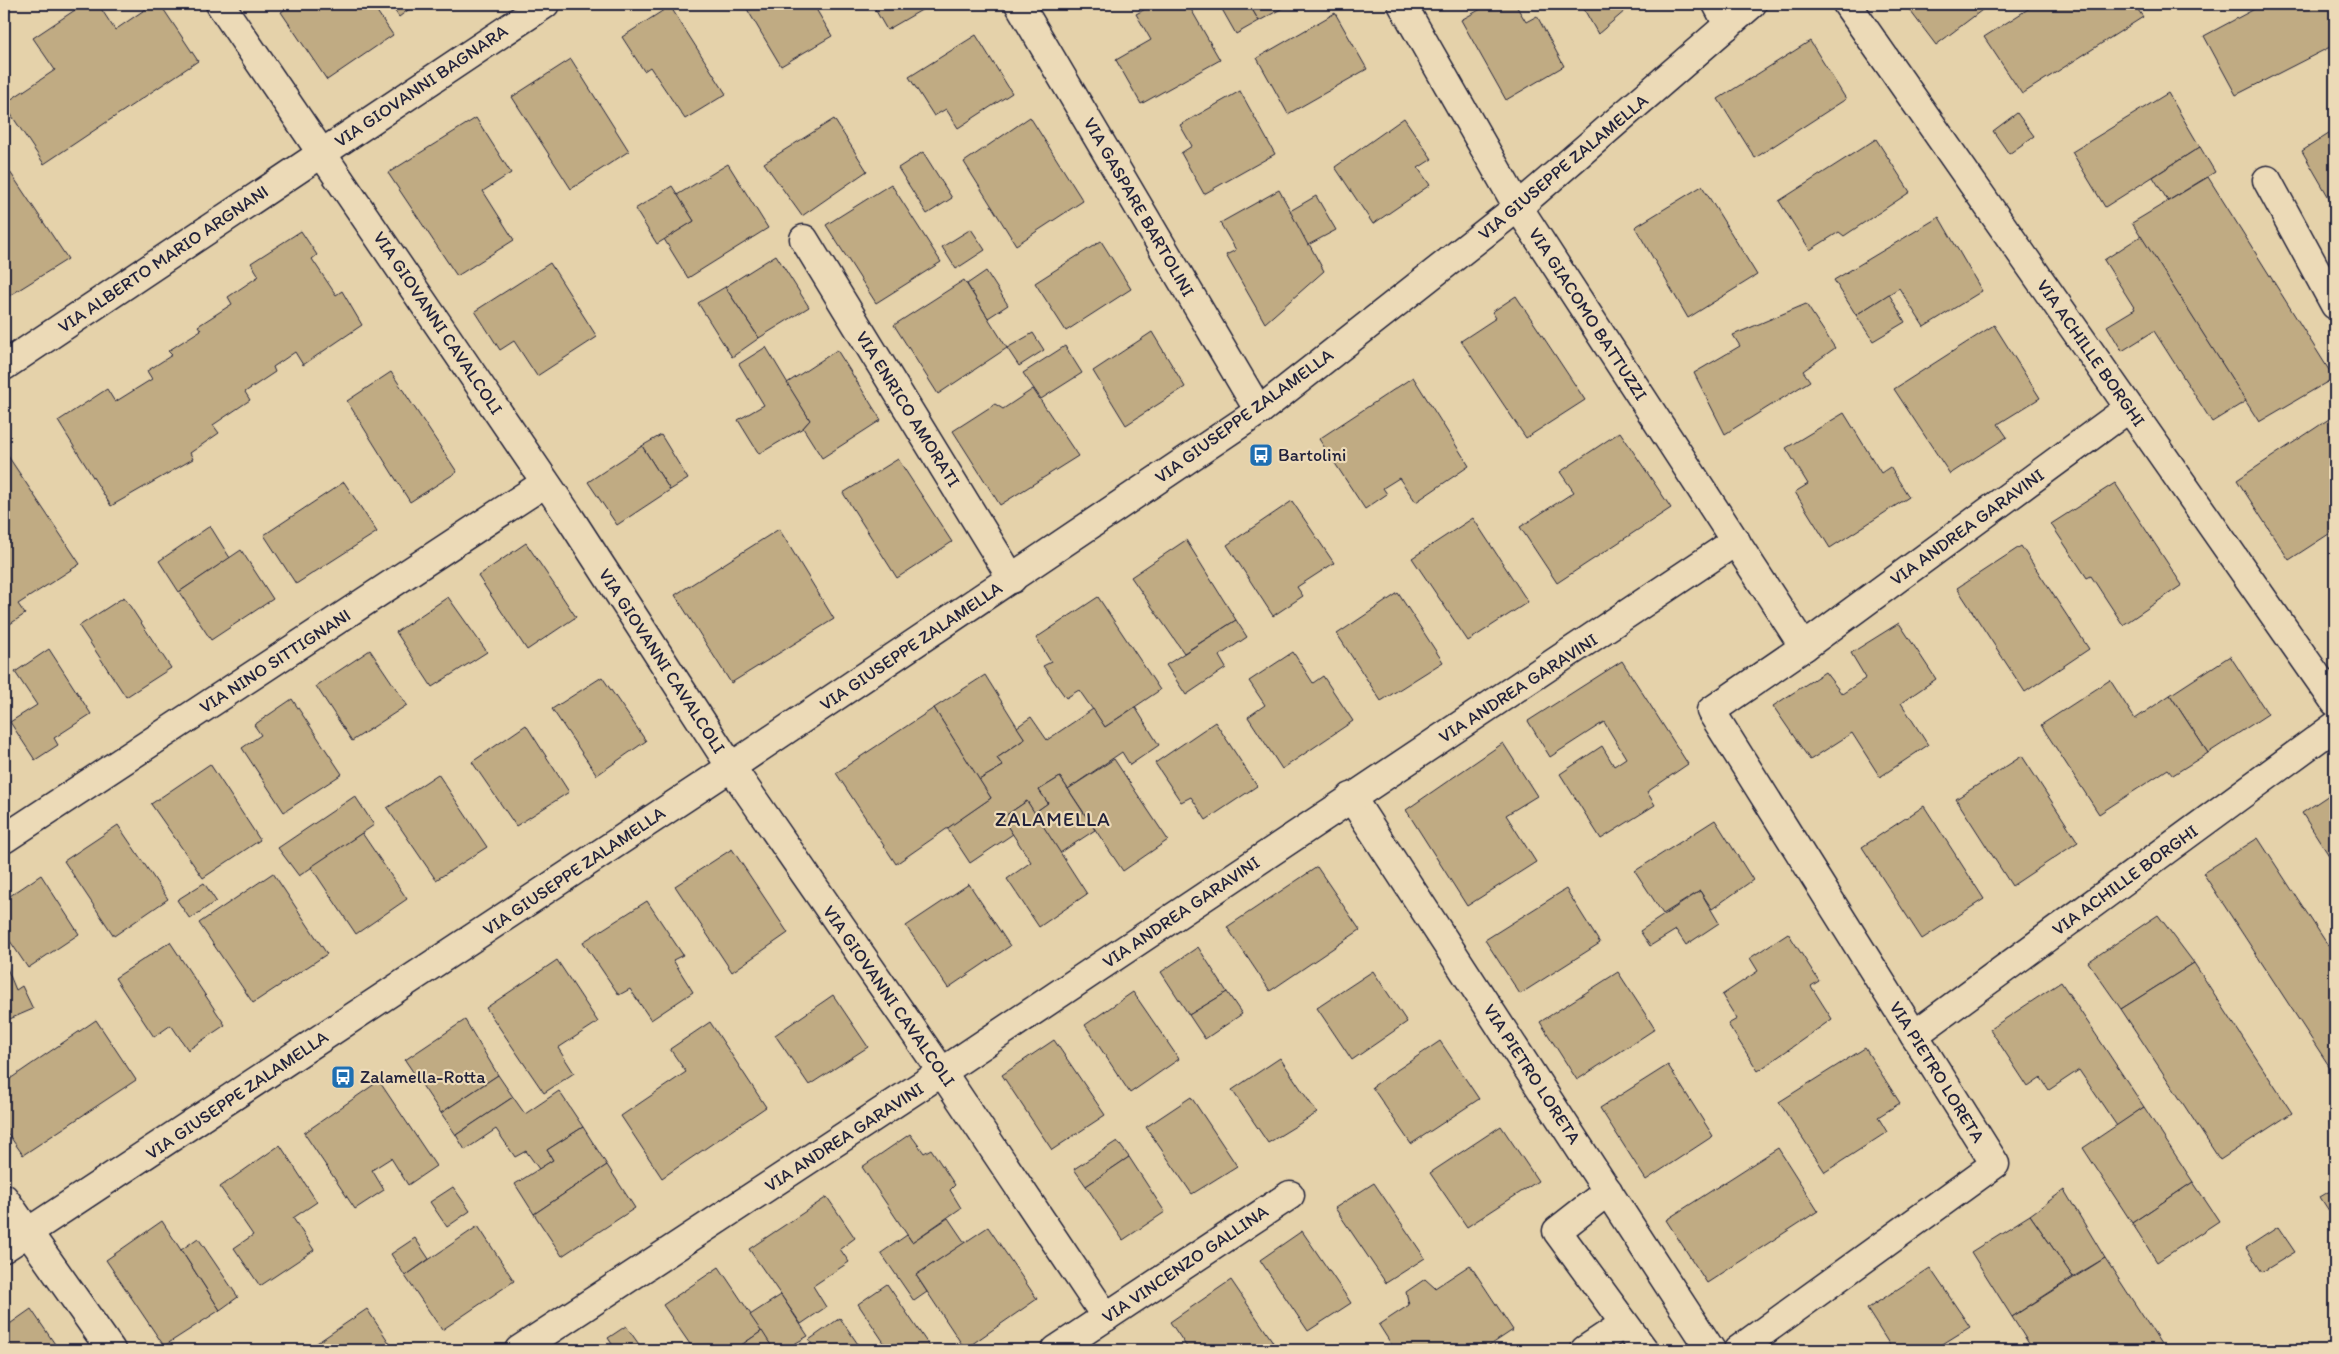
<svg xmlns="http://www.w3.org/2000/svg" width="2339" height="1354" font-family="Itim,sans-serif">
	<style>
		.building { fill: #c0ab83; stroke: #22223b }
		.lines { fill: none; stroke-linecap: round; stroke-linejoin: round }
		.street-casing { stroke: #22223b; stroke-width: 31 }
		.secondary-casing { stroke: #22223b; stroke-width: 31 }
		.street { stroke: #ecdab7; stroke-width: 28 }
		.secondary { stroke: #ecdab7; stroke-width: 28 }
		.labels { text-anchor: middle; stroke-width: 4.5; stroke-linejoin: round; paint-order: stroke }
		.street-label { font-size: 18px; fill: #22223b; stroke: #ecdab7 }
		.poi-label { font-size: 18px; fill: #22223b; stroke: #ecdab7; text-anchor: start }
		.quarter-label { font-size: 20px; letter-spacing: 1px; fill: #22223b; stroke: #ecdab7 }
	</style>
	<rect width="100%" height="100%" fill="#e5d2aa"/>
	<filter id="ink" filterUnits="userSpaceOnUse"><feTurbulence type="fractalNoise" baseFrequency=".02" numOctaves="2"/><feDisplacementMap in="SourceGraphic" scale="10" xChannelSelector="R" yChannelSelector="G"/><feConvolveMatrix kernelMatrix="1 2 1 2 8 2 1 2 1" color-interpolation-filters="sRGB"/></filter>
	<g filter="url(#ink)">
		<g class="building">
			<path d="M84 4H98L115 30 153 4H160L198 61 44 164 4 104 55 70 33 38Z"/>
			<path d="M293 4H372L393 35 327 80 281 12Z"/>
			<path d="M390 4H416L399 17Z"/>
			<path d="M744 4H813L832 36 781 66Z"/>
			<path d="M872 4H932L887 30Z"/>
			<path d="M1155 4H1188L1220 60 1141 104 1116 60 1151 40 1136 14Z"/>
			<path d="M1219 4H1249L1259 21 1236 34Z"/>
			<path d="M1249 4H1290L1259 21Z"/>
			<path d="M1490 4H1515L1526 22 1537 16 1564 66 1506 100 1461 20Z"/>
			<path d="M1581 4H1633L1598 34Z"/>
			<path d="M1905 4H1990L1936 45Z"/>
			<path d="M2036 4H2134L2143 17 2022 94 1984 37Z"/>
			<path d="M2264 4H2335V56L2330 47 2236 95 2204 36Z"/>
			<path d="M670 6 726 94 685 119 650 67 644 71 622 37Z"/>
			<path d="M1335 13 1367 69 1288 114 1257 58Z"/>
			<path d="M976 35 1012 93 958 128 946 109 934 116 909 77Z"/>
			<path d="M1810 41 1846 99 1755 158 1718 99Z"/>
			<path d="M571 59 629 151 571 189 512 97Z"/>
			<path d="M1240 91 1275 154 1204 194 1181 153 1192 146 1180 125Z"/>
			<path d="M2168 93 2200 147 2105 207 2072 152Z"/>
			<path d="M2017 113 2034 136 2009 154 1993 131Z"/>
			<path d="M1030 117 1083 201 1016 245 964 162Z"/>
			<path d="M476 118 511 173 483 191 514 240 457 276 388 173Z"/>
			<path d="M1404 118 1432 159 1418 168 1430 185 1373 224 1335 167Z"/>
			<path d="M834 119 867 171 802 216 764 163Z"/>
			<path d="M2335 130V208L2302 151Z"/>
			<path d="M1876 139 1910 192 1844 236 1839 232 1810 250 1779 201Z"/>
			<path d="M2200 147 2215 172 2168 201 2153 177Z"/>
			<path d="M923 152 952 198 927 214 898 168Z"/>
			<path d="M4 163 68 259 9 296 4 289Z"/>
			<path d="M728 164 768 228 688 278 664 239 694 221 677 195Z"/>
			<path d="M2208 177 2334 378 2259 422 2132 223Z"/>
			<path d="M891 184 941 262 876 303 826 225Z"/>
			<path d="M672 186 694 221 657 244 635 209Z"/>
			<path d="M1702 186 1757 275 1688 318 1635 227Z"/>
			<path d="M1279 190 1324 271 1265 323 1226 255 1236 250 1220 223Z"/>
			<path d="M1316 196 1336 230 1308 245 1290 211Z"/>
			<path d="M2335 214V232L2328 221Z"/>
			<path d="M1939 217 1982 291 1924 327 1899 288 1856 315 1834 280Z"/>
			<path d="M971 229 985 250 956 269 942 247Z"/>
			<path d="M301 231 317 255 312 259 336 295 342 291 362 325 303 365 295 352 273 367 275 372 245 392 250 400 213 425 219 433 190 453 193 459 111 506 58 421 107 389 115 402 152 379 147 371 172 355 168 351 201 330 198 326 232 304 228 297 259 276 251 263Z"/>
			<path d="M2141 236 2246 401 2212 422 2154 331 2122 351 2107 326 2135 309 2104 260Z"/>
			<path d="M1101 241 1131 289 1066 331 1035 283Z"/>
			<path d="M776 255 809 307 759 338 725 287Z"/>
			<path d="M550 263 597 337 537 376 514 341 500 350 475 311Z"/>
			<path d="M986 271 1008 305 988 318 967 284Z"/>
			<path d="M964 280 1007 348 938 394 894 325Z"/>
			<path d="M725 287 759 338 732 357 698 303Z"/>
			<path d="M1889 294 1905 322 1873 341 1856 315Z"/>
			<path d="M1516 296 1585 400 1526 438 1461 341 1496 318 1492 312Z"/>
			<path d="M1806 304 1835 348 1803 371 1810 381 1725 434 1694 373 1740 346 1733 335Z"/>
			<path d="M1994 325 2040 398 1998 424 2007 437 1950 474 1894 389Z"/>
			<path d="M1152 332 1185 387 1126 425 1093 371Z"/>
			<path d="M1033 333 1044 350 1019 366 1007 348Z"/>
			<path d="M1065 346 1082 373 1041 399 1023 373Z"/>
			<path d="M766 347 810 420 803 428 759 454 738 420 764 405 739 364Z"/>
			<path d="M837 350 881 420 822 458 803 428 810 420 787 383Z"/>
			<path d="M391 372 457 472 410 502 347 401Z"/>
			<path d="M1413 377 1469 466 1416 502 1399 478 1383 488 1387 494 1365 509 1319 439Z"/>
			<path d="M1033 389 1078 456 1000 505 953 431 995 404 1003 409Z"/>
			<path d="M1844 413 1881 473 1890 467 1909 497 1830 548 1795 492 1808 484 1786 448Z"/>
			<path d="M2335 415V530L2289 560 2237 480Z"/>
			<path d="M1620 432 1671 508 1557 583 1520 527 1574 492 1560 472Z"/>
			<path d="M661 435 688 479 670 490 642 446Z"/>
			<path d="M642 446 670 490 617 525 588 482Z"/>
			<path d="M4 450 80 564 18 604 25 614 4 628Z"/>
			<path d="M898 459 952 542 897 578 843 493Z"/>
			<path d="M344 482 377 532 296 584 264 535Z"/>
			<path d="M2115 483 2182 585 2123 625 2091 576 2087 578 2051 524Z"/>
			<path d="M1292 501 1334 563 1297 587 1303 596 1273 616 1227 545Z"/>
			<path d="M1473 518 1528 602 1468 641 1412 558Z"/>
			<path d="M210 526 230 558 179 592 159 561Z"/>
			<path d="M779 529 834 619 731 683 675 595Z"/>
			<path d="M1186 540 1236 620 1184 653 1131 577Z"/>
			<path d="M526 543 576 617 527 650 478 576Z"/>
			<path d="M2021 546 2089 649 2025 692 1957 588Z"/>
			<path d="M241 550 273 599 211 640 179 592Z"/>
			<path d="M1398 593 1443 662 1381 701 1337 634Z"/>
			<path d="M124 597 171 668 126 697 79 626Z"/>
			<path d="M448 597 487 652 432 687 396 632Z"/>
			<path d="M1098 597 1160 690 1105 727 1079 690 1066 698 1043 666 1051 662 1036 638Z"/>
			<path d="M1236 620 1247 637 1219 656 1226 668 1186 695 1166 665Z"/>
			<path d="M1899 623 1936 679 1901 703 1928 745 1880 777 1852 733 1810 760 1773 706 1825 672 1842 694 1866 678 1851 653Z"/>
			<path d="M49 649 91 714 54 738 58 745 35 760 10 722 37 705 15 672Z"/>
			<path d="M370 650 407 705 352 741 316 686Z"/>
			<path d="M1293 652 1313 683 1323 676 1353 721 1282 769 1248 717 1265 705 1249 681Z"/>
			<path d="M2230 656 2268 714 2208 753 2170 695Z"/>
			<path d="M1622 661 1688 764 1647 792 1655 805 1601 839 1560 774 1602 746 1614 766 1626 758 1604 722 1550 757 1528 721Z"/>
			<path d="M985 675 1025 739 997 758 1003 766 979 780 934 708Z"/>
			<path d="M602 677 646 741 597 775 552 709Z"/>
			<path d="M2110 680 2135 719 2170 695 2208 753 2173 775 2168 769 2099 814 2041 725Z"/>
			<path d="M292 699 342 774 284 812 242 748 261 735 254 725Z"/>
			<path d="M1135 707 1159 745 1130 765 1122 752 1068 789 1060 777 1039 790 1048 803 1034 813 1027 801 1002 818 1013 834 970 863 947 828 991 798 979 780 1003 766 997 758 1025 739 1017 727 1031 717 1047 740 1093 709 1105 727Z"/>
			<path d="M934 708 991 798 896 864 836 773Z"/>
			<path d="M1215 722 1257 786 1206 820 1191 797 1181 802 1155 763Z"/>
			<path d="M526 725 569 792 516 826 472 762Z"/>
			<path d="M1503 743 1537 796 1506 815 1536 862 1467 906 1406 810Z"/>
			<path d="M2022 756 2078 842 2012 886 1956 799Z"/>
			<path d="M1114 759 1168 840 1123 871 1068 789Z"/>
			<path d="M210 764 260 840 203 878 151 804Z"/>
			<path d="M438 774 487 847 436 880 387 808Z"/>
			<path d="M1060 777 1095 830 1060 853 1034 813 1048 803 1039 790Z"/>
			<path d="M2335 791V865L2302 813Z"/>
			<path d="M355 796 374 825 299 876 278 848Z"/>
			<path d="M1027 801 1087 894 1039 927 1007 879 1031 862 1002 818Z"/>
			<path d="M1924 806 1984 899 1922 939 1862 847Z"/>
			<path d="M1715 820 1753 880 1712 909 1700 891 1663 914 1635 871Z"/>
			<path d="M118 825 168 899 114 936 64 861Z"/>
			<path d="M362 833 407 899 356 934 311 867Z"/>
			<path d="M2258 838 2335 956V1075L2203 873Z"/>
			<path d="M732 849 788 933 732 972 675 886Z"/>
			<path d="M1317 867 1360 930 1270 991 1227 927Z"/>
			<path d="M273 873 327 954 253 1003 199 923Z"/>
			<path d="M41 875 79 934 28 968 4 932V900Z"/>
			<path d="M204 883 216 901 190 919 177 900Z"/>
			<path d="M969 884 1010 946 948 988 906 926Z"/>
			<path d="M1566 889 1600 943 1520 994 1485 940Z"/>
			<path d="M1700 891 1719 923 1686 945 1676 930 1650 946 1640 931Z"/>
			<path d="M647 901 683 955 673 960 693 992 651 1020 630 989 619 995 583 942Z"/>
			<path d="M2158 915 2194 963 2121 1009 2088 962Z"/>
			<path d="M1788 933 1819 981 1811 986 1832 1019 1758 1071 1728 1024 1737 1019 1722 995 1758 971 1750 958Z"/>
			<path d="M170 942 225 1025 188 1050 171 1025 154 1037 115 978Z"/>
			<path d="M1198 947 1227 992 1189 1015 1161 972Z"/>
			<path d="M557 960 598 1022 558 1048 574 1073 544 1093 486 1008Z"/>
			<path d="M4 961 16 990 22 986 33 1009 5 1021Z"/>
			<path d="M2194 963 2292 1113 2220 1160 2121 1009Z"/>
			<path d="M1373 971 1407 1022 1352 1060 1317 1008Z"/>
			<path d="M1618 972 1655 1029 1577 1080 1540 1022Z"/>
			<path d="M2061 982 2144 1107 2117 1126 2079 1070 2049 1090 2041 1078 2028 1087 1990 1029Z"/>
			<path d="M1133 992 1179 1059 1130 1093 1085 1025Z"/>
			<path d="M1227 992 1242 1014 1205 1039 1189 1015Z"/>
			<path d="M833 995 868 1047 809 1085 775 1035Z"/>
			<path d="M96 1020 136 1080 23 1155 4 1128V1083Z"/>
			<path d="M465 1020 498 1075 441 1113 405 1060Z"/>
			<path d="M710 1022 766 1107 662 1178 621 1116 686 1072 670 1049Z"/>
			<path d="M1054 1040 1105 1115 1052 1150 1002 1075Z"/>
			<path d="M1440 1041 1479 1099 1411 1144 1372 1087Z"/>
			<path d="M1865 1048 1900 1103 1878 1117 1887 1132 1825 1172 1779 1102Z"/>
			<path d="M1280 1058 1317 1113 1268 1143 1232 1090Z"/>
			<path d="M1668 1065 1713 1136 1646 1180 1600 1108Z"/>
			<path d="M498 1075 513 1097 456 1135 441 1113Z"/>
			<path d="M379 1081 436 1166 408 1185 391 1158 372 1170 384 1190 355 1209 304 1133Z"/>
			<path d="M559 1091 583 1127 547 1150 553 1160 539 1169 526 1151 515 1157 496 1129 465 1150 456 1135 513 1097 525 1114Z"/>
			<path d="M1191 1097 1237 1166 1192 1194 1146 1127Z"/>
			<path d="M2144 1107 2193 1182 2132 1223 2083 1148Z"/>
			<path d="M1501 1126 1538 1181 1467 1227 1430 1173Z"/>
			<path d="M583 1127 607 1165 534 1214 515 1184 553 1160 547 1150Z"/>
			<path d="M910 1134 924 1153 931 1149 955 1185 950 1190 961 1208 912 1242 862 1167Z"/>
			<path d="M1117 1141 1129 1157 1086 1186 1074 1169Z"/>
			<path d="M280 1145 317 1202 293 1218 314 1250 260 1286 234 1248 253 1235 220 1187Z"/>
			<path d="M1778 1148 1818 1211 1707 1283 1666 1220Z"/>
			<path d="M1129 1157 1165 1212 1123 1240 1086 1186Z"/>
			<path d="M607 1165 635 1208 562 1256 534 1214Z"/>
			<path d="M2193 1182 2219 1221 2157 1262 2132 1223Z"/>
			<path d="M1374 1183 1425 1258 1386 1283 1335 1208Z"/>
			<path d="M453 1187 470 1211 447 1227 430 1202Z"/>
			<path d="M2335 1188V1220L2320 1197Z"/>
			<path d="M2064 1190 2105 1258 2073 1277 2030 1215Z"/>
			<path d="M827 1197 855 1238 840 1249 849 1262 813 1286 826 1307 801 1324 749 1249Z"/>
			<path d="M2030 1215 2073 1277 2012 1317 1971 1252Z"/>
			<path d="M948 1218 965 1243 916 1275 927 1292 914 1301 881 1253 907 1235 912 1242Z"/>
			<path d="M162 1221 220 1310 164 1346 106 1260Z"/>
			<path d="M478 1226 514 1281 442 1330 405 1276Z"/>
			<path d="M988 1227 1037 1299 965 1349 916 1275Z"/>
			<path d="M2278 1227 2295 1252 2262 1272 2246 1248Z"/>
			<path d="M1302 1231 1351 1303 1308 1331 1260 1260Z"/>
			<path d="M198 1238 238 1297 220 1310 181 1250Z"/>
			<path d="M415 1238 429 1259 405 1276 391 1254Z"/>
			<path d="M2105 1258 2161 1344 2152 1350H2033L2012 1317Z"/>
			<path d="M1470 1265 1513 1330 1483 1350H1395L1379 1325 1409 1305 1406 1292 1425 1279 1435 1288Z"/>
			<path d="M719 1267 762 1331 734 1350H694L663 1305Z"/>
			<path d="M1930 1268 1970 1327 1933 1350H1893L1867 1309Z"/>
			<path d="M1231 1280 1273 1342 1262 1350H1189L1170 1322Z"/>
			<path d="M887 1284 932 1350H889L858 1304Z"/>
			<path d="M781 1295 808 1336 784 1350H774L750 1315Z"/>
			<path d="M31 1309 59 1350H4V1328Z"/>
			<path d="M367 1309 394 1350H309L308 1349Z"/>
			<path d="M840 1318 862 1350H816L809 1340Z"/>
			<path d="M626 1326 643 1350H616L608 1338Z"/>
			<path d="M762 1331 774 1350H734Z"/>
		</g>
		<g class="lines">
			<g class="street-casing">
				<g id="street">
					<path d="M220 4 570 518 731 767 942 1072 1106 1317"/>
					<path d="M1019 4 1259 411"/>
					<path d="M1402 4 1518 207 1804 647 1711 711 1995 1164 1738 1350"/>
					<path d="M1717 4 1728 25"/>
					<path d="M1847 4 2335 702"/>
					<path d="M2267 180 2335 305"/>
					<path d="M804 239 1012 579"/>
					<path d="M4 366 545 4"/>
					<path d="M1804 647 2129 408"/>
					<path d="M1351 797 1711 1350"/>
					<path d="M4 839 545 483"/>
					<path d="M1914 1035 2335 726"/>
					<path d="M1608 1191 1557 1231 1644 1350"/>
					<path d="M4 1198 111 1350"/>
					<path d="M519 1350 942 1072 1736 541"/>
					<path d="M1056 1350 1290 1195"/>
					<path d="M1585 1350 1624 1324"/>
				</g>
			</g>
			<g class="secondary-casing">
				<path id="secondary" d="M4 1248 731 767 1259 411 1518 207 1752 4"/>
			</g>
			<use href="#street" class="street"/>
			<use href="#secondary" class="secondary"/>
		</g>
	</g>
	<defs>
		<g id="bus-square" transform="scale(1.25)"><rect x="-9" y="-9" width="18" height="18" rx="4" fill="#1f6fb2" stroke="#ecdab7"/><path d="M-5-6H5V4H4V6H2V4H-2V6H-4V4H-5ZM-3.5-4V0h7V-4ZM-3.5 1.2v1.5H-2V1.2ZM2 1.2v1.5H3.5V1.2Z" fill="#fff"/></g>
	</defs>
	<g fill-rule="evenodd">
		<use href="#bus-square" x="1261" y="455"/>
		<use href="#bus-square" x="343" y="1077"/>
	</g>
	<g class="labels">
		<g class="street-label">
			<text transform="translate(421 86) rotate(-34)" y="6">VIA GIOVANNI BAGNARA</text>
			<text transform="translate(1563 167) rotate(-40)" y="6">VIA GIUSEPPE ZALAMELLA</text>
			<text transform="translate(1139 207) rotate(60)" y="6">VIA GASPARE BARTOLINI</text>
			<text transform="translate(163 259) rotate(-34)" y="6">VIA ALBERTO MARIO ARGNANI</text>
			<text transform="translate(1588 314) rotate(57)" y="6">VIA GIACOMO BATTUZZI</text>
			<text transform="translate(438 323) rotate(56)" y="6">VIA GIOVANNI CAVALCOLI</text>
			<text transform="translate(2091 353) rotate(55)" y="6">VIA ACHILLE BORGHI</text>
			<text transform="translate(908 409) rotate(58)" y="6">VIA ENRICO AMORATI</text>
			<text transform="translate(1244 416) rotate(-36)" y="6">VIA GIUSEPPE ZALAMELLA</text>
			<text transform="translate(1967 527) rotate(-36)" y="6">VIA ANDREA GARAVINI</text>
			<text transform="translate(911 646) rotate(-34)" y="6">VIA GIUSEPPE ZALAMELLA</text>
			<text transform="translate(275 661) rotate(-33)" y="6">VIA NINO SITTIGNANI</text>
			<text transform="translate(662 661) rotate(57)" y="6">VIA GIOVANNI CAVALCOLI</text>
			<text transform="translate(1518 688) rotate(-33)" y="6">VIA ANDREA GARAVINI</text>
			<text transform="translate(574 871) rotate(-34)" y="6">VIA GIUSEPPE ZALAMELLA</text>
			<text transform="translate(2125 880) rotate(-36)" y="6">VIA ACHILLE BORGHI</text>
			<text transform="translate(1181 912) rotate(-34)" y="6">VIA ANDREA GARAVINI</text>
			<text transform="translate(889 996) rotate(55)" y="6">VIA GIOVANNI CAVALCOLI</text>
			<text transform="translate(1937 1072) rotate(58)" y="6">VIA PIETRO LORETA</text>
			<text transform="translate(1532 1074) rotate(57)" y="6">VIA PIETRO LORETA</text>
			<text transform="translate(237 1095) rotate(-34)" y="6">VIA GIUSEPPE ZALAMELLA</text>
			<text transform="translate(844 1137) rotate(-33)" y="6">VIA ANDREA GARAVINI</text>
			<text transform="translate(1185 1264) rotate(-34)" y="6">VIA VINCENZO GALLINA</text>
		</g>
		<g class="poi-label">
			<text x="1278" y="461">Bartolini</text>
			<text x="360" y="1083">Zalamella-Rotta</text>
		</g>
		<g class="quarter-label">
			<text x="1053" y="826">ZALAMELLA</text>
		</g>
	</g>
	<rect width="2339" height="1354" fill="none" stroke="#ecdab7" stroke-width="20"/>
	<rect x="10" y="10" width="2319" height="1334" fill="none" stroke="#22223b" stroke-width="2" filter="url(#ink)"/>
</svg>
